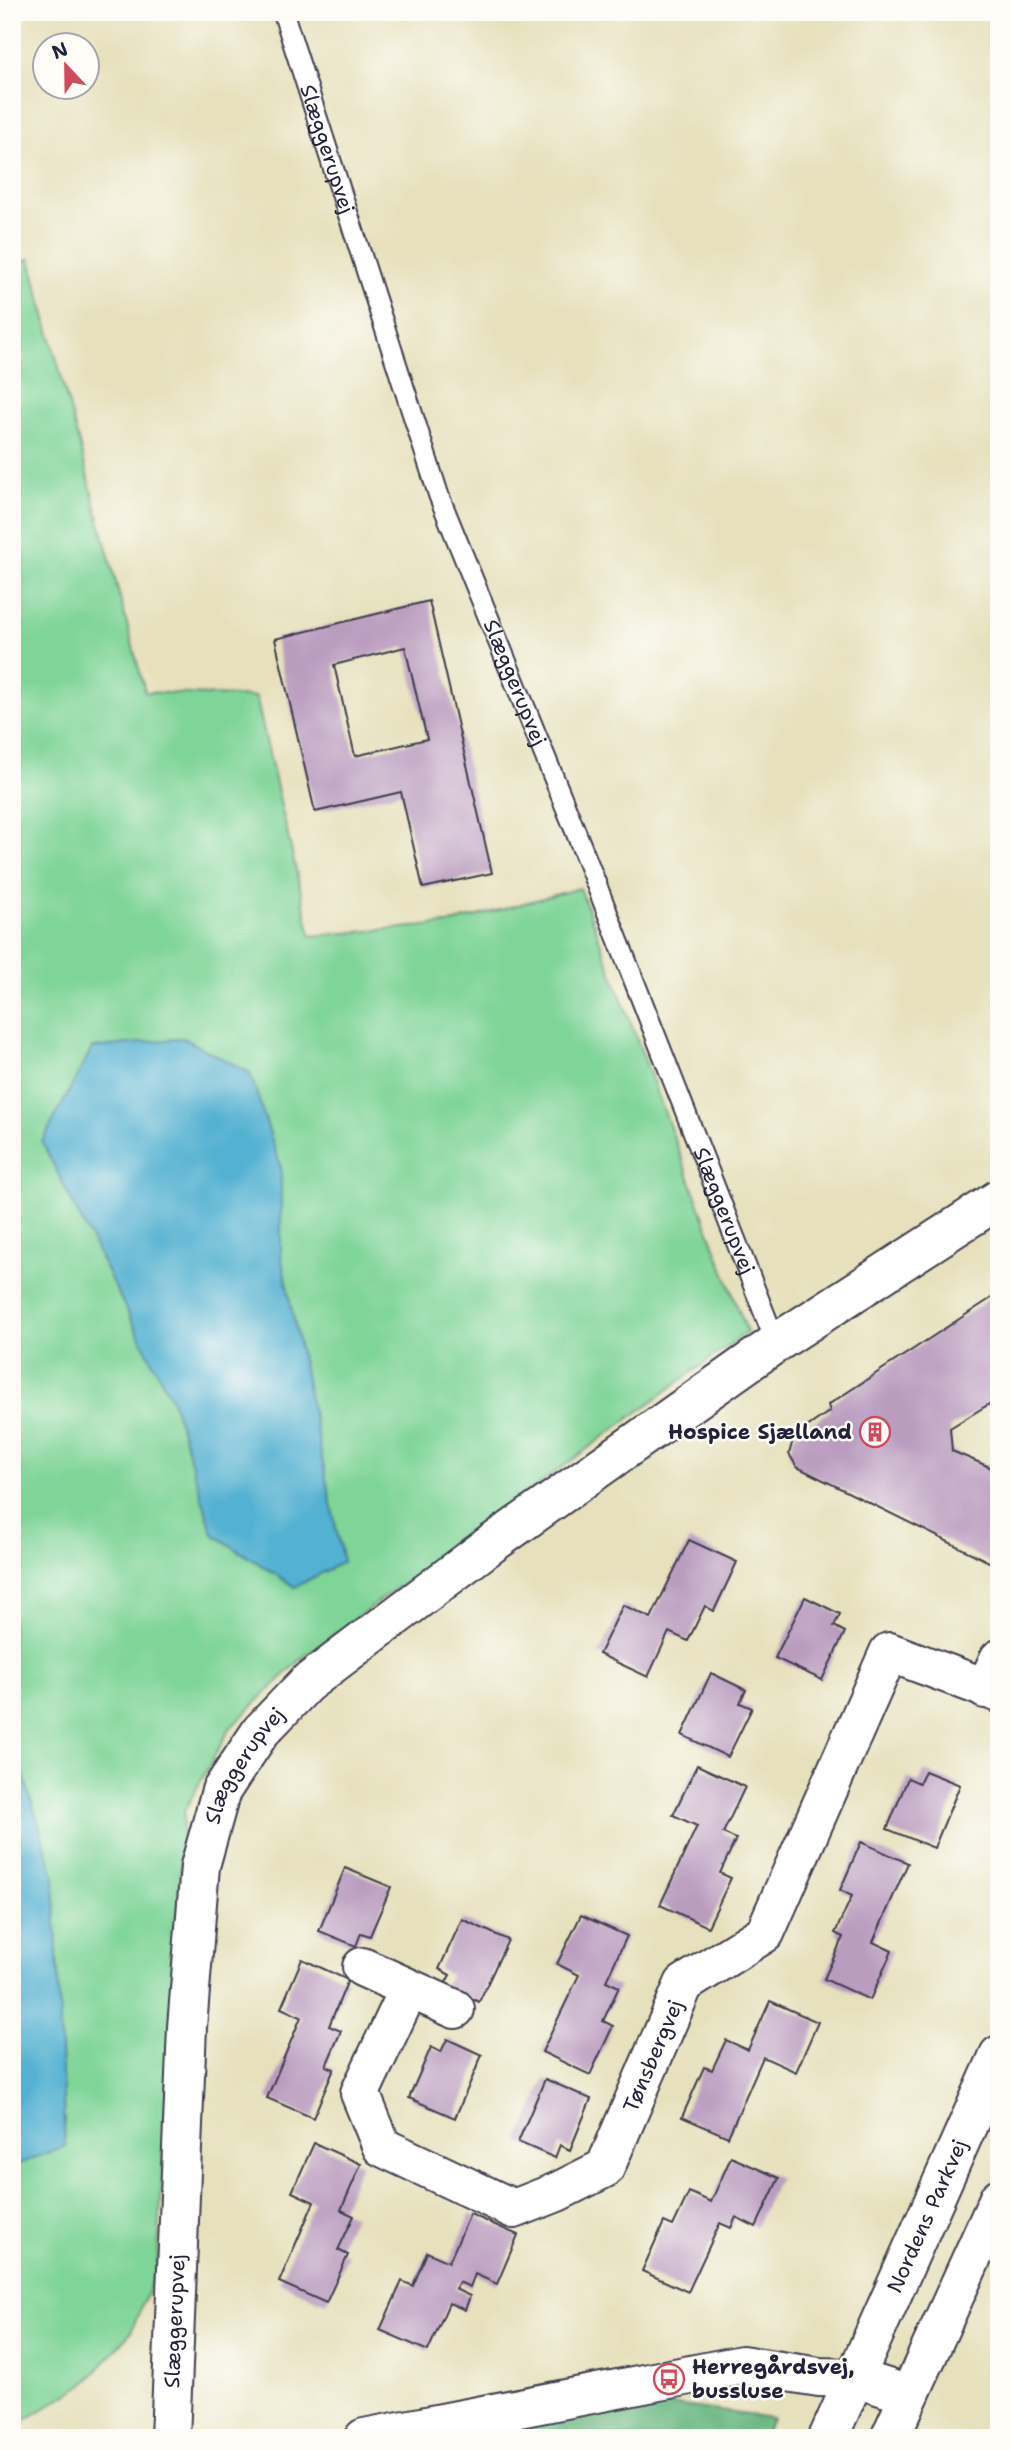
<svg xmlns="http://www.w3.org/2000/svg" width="1011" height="2450" font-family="'Shantell Sans',sans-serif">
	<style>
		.green { fill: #7fd498; stroke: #507b6a; stroke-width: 2 }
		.forest { fill: #67b680; stroke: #446c5e; stroke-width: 2 }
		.water { fill: #52b1d1; stroke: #3a6a86; stroke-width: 2 }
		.building { fill: #ba9cbf; fill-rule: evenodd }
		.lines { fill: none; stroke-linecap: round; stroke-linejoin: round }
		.lane-casing { stroke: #3f3e4e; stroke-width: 23 }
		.street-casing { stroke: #3f3e4e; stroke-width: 42 }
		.secondary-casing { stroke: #3f3e4e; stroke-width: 42 }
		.lane { stroke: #fff; stroke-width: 19 }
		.street { stroke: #fff; stroke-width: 38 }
		.secondary { stroke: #fff; stroke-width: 38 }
		.labels { text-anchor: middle; stroke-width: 5; stroke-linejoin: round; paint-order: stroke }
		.street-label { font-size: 21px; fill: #22223b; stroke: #fdfcf7 }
		.poi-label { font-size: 21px; font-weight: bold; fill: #22223b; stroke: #fdfcf7; text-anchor: end }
	</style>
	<rect width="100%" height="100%" fill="#fdfcf7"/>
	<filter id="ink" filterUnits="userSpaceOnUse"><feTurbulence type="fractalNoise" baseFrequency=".0143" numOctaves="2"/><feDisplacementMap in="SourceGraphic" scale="14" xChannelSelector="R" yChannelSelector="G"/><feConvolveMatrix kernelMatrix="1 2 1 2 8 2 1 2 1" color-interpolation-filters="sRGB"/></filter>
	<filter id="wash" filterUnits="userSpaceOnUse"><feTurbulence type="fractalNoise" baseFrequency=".00686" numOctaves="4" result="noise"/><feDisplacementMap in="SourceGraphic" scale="28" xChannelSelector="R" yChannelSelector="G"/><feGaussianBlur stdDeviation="1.57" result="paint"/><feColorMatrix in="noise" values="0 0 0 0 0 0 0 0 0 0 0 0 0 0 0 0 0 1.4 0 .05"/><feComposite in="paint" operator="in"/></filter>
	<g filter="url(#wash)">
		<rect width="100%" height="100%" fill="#e6e0bc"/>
		<path class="green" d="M30 259 145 692 256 697 311 936 448 924 580 888 747 1332 303 1657 230 1728 184 1811 157 2269 131 2332 87 2382 12 2428V265Z"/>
		<path class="forest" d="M653 2402 772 2418 761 2438H467Z"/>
		<g class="water">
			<path d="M183 1038 250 1073 281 1168V1256L343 1562 295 1587 213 1534 173 1403 42 1142 92 1048Z"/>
			<path d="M12 1737 54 1875 65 2146 12 2167Z"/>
		</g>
		<g id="blocks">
			<g class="building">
				<path d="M429 601 492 873 423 888 401 792 315 812 275 639ZM405 647 427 739 355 756 334 665Z"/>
				<path d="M999 1293V1398L950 1428 952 1451 999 1471V1567L797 1467 789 1454 794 1436 830 1411 828 1405Z"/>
				<path d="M689 1540 737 1562 714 1611 705 1606 688 1641 669 1632 648 1677 599 1654 623 1605 651 1618Z"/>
				<path d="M805 1597 840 1614 834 1626 845 1632 822 1680 775 1658Z"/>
				<path d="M711 1673 746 1690 740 1703 752 1708 728 1757 682 1735Z"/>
				<path d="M697 1765 745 1787 723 1833 736 1839 720 1873 731 1878 708 1927 660 1905 697 1826 673 1815Z"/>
				<path d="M925 1771 960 1785 934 1848 887 1829 908 1778 919 1783Z"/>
				<path d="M861 1842 908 1863 873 1942 892 1951 870 2000 824 1979 843 1937 835 1933 852 1896 840 1890Z"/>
				<path d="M345 1868 391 1887 370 1936 361 1933 356 1946 319 1931Z"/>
				<path d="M581 1915 627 1936 606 1981 619 1987 603 2021 613 2026 590 2075 542 2052 579 1975 557 1964Z"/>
				<path d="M462 1919 508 1940 479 2002 444 1986 450 1975 439 1969Z"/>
				<path d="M302 1959 348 1980 329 2026 341 2031 326 2066 334 2069 313 2118 267 2098 301 2017 281 2008Z"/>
				<path d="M770 2001 818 2022 796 2072 763 2057 728 2137 682 2117 704 2067 712 2070 726 2040 748 2050Z"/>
				<path d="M447 2039 482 2055 455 2118 409 2098 431 2047 441 2052Z"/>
				<path d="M545 2079 591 2099 570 2150 560 2145 555 2158 518 2142Z"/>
				<path d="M314 2143 361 2164 341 2210 354 2216 338 2250 348 2255 326 2303 279 2282 314 2202 292 2192Z"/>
				<path d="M731 2157 779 2178 756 2227 736 2217 731 2228 720 2223 688 2292 642 2271 664 2222 673 2226 689 2192 711 2202Z"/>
				<path d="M470 2214 518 2235 497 2284 475 2274 470 2287 459 2282 455 2289 470 2296 465 2310 449 2303 428 2351 380 2330 402 2281 413 2286 427 2252 449 2262Z"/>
			</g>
		</g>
	</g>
	<g filter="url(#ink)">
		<use href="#blocks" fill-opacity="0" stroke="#3f3e4e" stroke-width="2"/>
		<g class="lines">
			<g class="lane-casing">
				<g id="lane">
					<path id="s1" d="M283 12 439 496 575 830 776 1343"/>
				</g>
			</g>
			<g class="street-casing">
				<g id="street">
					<path d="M985 1689 999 1659"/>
					<path d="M362 1967 455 2009"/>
					<path id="s2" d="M409 1989 360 2093 382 2147 514 2209 557 2192 605 2168 684 1984 765 1933 889 1652 999 1693"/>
					<path d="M364 2438 742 2365 819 2377 856 2378 909 2395"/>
					<path id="s3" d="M828 2438 999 2055"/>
					<path d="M890 2438 999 2198"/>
				</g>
			</g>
			<g class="secondary-casing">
				<g id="secondary">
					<path id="s4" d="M170 2438 187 2027 200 1866 221 1791 261 1731 306 1684 490 1545 776 1343 999 1199"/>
				</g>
			</g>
			<use href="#lane" class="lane"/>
			<use href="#street" class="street"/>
			<use href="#secondary" class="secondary"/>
		</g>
	</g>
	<defs>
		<g id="building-ring" transform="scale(1.575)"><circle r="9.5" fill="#fdfcf7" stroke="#d1495b" stroke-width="1.5"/><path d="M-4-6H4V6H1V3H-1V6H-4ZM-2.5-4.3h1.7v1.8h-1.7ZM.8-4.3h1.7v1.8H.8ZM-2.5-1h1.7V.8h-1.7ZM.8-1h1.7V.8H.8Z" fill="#d1495b"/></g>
		<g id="bus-ring" transform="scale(1.575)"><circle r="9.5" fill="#fdfcf7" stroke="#d1495b" stroke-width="1.5"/><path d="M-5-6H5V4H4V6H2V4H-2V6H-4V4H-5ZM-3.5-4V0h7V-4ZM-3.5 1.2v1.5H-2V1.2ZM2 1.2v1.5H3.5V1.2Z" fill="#d1495b"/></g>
	</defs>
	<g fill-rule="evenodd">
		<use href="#building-ring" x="875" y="1432"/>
		<use href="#bus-ring" x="669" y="2379"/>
	</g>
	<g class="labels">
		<g class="street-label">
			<text dy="7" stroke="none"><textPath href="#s1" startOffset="144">Slæggerupvej</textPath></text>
			<text dy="7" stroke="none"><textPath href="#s1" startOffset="710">Slæggerupvej</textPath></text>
			<text dy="7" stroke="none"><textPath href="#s1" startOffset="1278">Slæggerupvej</textPath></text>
			<text dy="7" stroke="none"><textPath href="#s4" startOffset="684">Slæggerupvej</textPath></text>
			<text dy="7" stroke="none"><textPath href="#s2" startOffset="541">Tønsbergvej</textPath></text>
			<text dy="7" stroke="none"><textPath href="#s3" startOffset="243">Nordens Parkvej</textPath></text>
			<text dy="7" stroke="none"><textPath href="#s4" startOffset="117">Slæggerupvej</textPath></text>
		</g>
		<g class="poi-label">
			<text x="852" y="1439">Hospice Sjælland</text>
			<text x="692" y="2374" text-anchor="start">Herregårdsvej,<tspan x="692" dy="24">bussluse</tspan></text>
		</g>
	</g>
	<rect width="1011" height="2450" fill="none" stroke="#fdfcf7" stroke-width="42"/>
	<g transform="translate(66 66) rotate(338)"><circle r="33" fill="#fdfcf7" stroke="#a5a5ac" stroke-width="2"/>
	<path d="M0-5L12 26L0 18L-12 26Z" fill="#d1495b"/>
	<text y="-10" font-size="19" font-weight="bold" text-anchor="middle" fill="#22223b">N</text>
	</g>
</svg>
